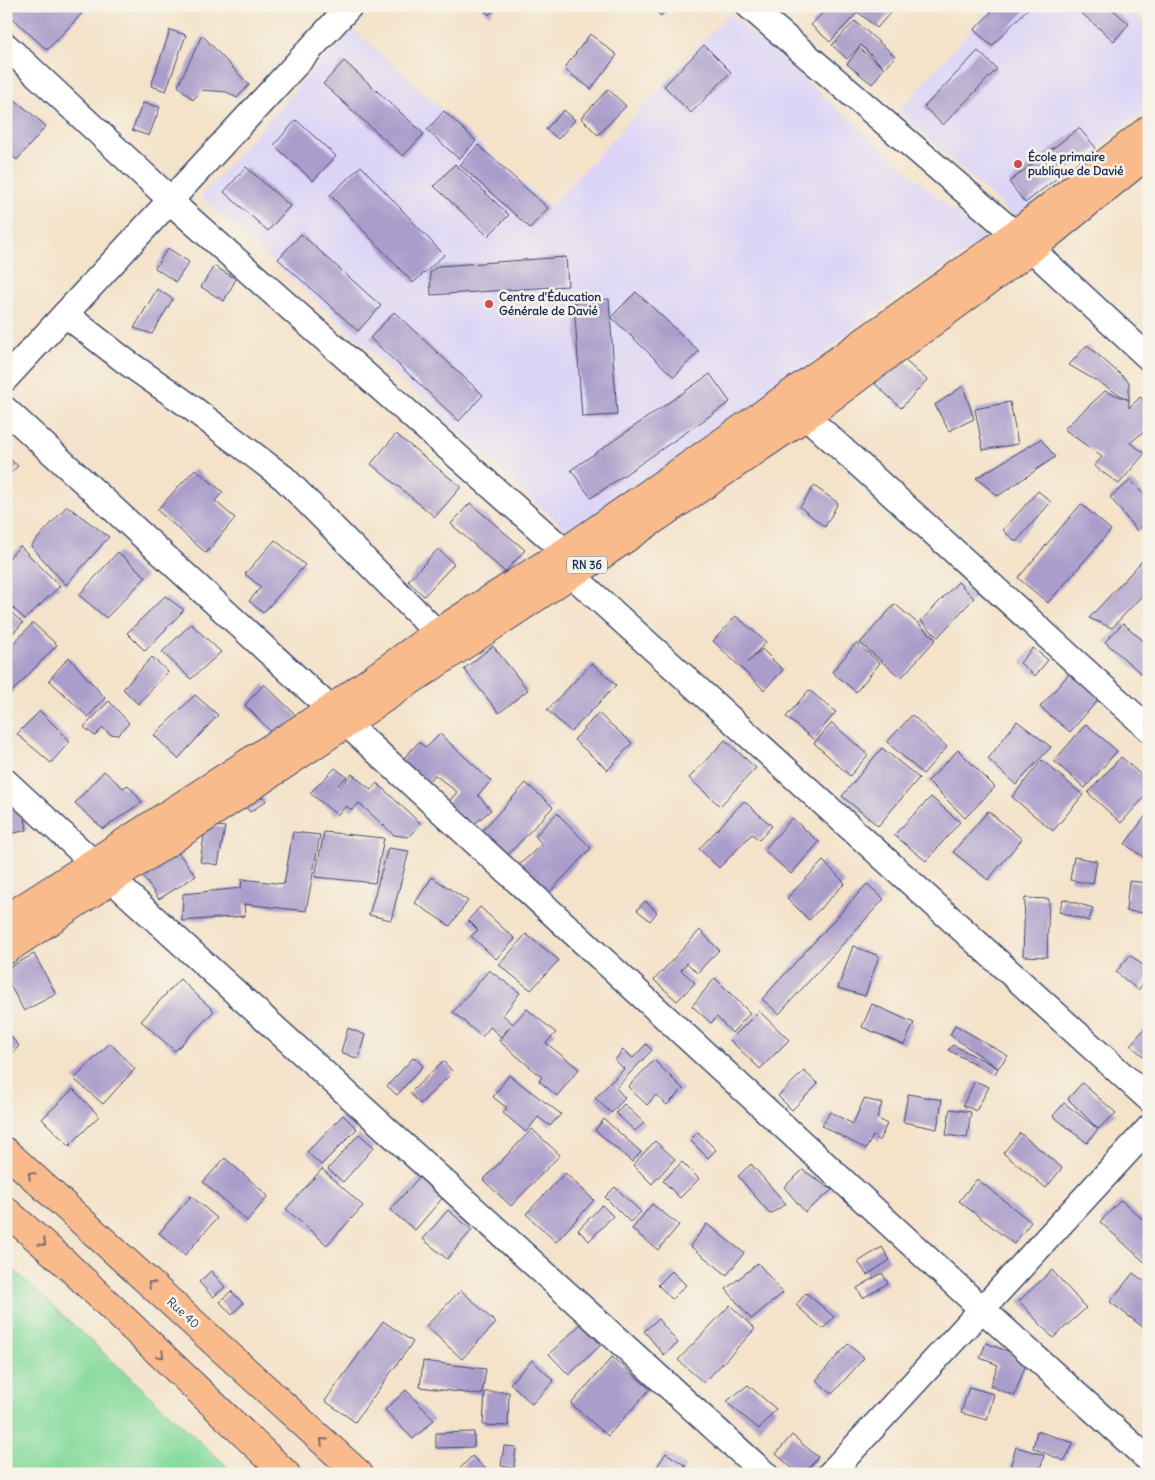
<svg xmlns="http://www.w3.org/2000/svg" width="1155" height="1480" font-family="Delius,sans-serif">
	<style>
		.built { fill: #ddd5f6 }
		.green { fill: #87db9e; stroke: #51857e }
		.building { fill: #ab9dcb }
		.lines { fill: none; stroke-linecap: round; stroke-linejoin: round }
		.minor-casing { stroke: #3c4a6e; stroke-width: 28 }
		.major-casing { stroke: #3c4a6e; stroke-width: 30 }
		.minor { stroke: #fff; stroke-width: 25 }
		.major { stroke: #fabb8c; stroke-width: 28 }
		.oneway { stroke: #7f6e73 }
		.poi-dot { fill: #d1495b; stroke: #f7f3e8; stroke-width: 2 }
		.labels { text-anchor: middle; stroke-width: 5; stroke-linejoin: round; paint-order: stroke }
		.shield { fill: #f7f3e8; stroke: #5d6a87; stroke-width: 1 }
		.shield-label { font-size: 11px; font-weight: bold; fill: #1b2f5e }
		.poi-label { font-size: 12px; font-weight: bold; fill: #1b2f5e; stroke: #f7f3e8; text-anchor: start }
		.street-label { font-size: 12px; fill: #1b2f5e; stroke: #f7f3e8 }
	</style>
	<rect width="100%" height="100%" fill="#f7f3e8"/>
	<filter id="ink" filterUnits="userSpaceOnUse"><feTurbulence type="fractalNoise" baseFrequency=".02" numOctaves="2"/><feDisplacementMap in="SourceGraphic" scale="10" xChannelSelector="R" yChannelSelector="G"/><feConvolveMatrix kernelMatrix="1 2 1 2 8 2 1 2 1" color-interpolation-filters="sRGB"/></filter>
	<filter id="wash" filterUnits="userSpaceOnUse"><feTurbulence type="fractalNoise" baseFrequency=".0096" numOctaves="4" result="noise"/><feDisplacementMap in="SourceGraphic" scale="20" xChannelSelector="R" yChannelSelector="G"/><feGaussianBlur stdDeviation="1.12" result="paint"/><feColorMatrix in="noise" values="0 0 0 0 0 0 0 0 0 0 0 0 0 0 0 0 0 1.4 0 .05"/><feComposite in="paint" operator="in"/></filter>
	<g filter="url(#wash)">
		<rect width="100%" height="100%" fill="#f4e2c9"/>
		<g class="built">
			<path d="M992 6H1124L1149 29V105L1015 218 899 111Z"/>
			<path d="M729 13 986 240 878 309 765 401 572 535 201 196 351 27 550 207Z"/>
		</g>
		<path class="green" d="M6 1263 235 1474H6Z"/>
		<g id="blocks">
			<g class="building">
				<path d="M17 6H89L47 50 9 15Z"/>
				<path d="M480 6H497L489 15Z"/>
				<path d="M651 6H670L661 16Z"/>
				<path d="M829 6H851L858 12 830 42 811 25Z"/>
				<path d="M863 6H896L877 28 858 12Z"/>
				<path d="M997 6H1030L992 46 974 30Z"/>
				<path d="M1073 6H1109L1129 24 1114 41Z"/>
				<path d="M855 21 896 57 884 68 861 45 847 59 832 45Z"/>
				<path d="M170 30 186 35 166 91 151 86Z"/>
				<path d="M590 34 617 55 591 89 564 69Z"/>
				<path d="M202 35 249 85 237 98 227 92 202 90 193 100 178 86Z"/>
				<path d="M704 45 731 72 691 113 664 86Z"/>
				<path d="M859 48 884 68 872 84 847 64Z"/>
				<path d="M978 51 997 69 943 125 924 107Z"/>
				<path d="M344 61 424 134 403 156 323 84Z"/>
				<path d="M608 89 626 106 598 135 581 118Z"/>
				<path d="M14 99 46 126 17 160 6 151V108Z"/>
				<path d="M143 103 160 107 149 136 132 130Z"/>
				<path d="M564 110 575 120 558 139 546 129Z"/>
				<path d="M444 111 476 141 459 159 427 130Z"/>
				<path d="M296 120 336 156 313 181 274 145Z"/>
				<path d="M1079 128 1096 148 1025 203 1009 182Z"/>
				<path d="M478 145 548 208 530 228 460 165Z"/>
				<path d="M455 164 509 215 488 236 434 186Z"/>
				<path d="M361 166 444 255 413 283 330 195Z"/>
				<path d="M246 167 290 206 268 231 224 192Z"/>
				<path d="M301 234 381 306 358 331 278 259Z"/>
				<path d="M168 248 189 262 176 282 155 268Z"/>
				<path d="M566 257 568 286 431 295 430 272 439 266Z"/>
				<path d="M214 266 236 279 224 301 201 287Z"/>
				<path d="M157 289 173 299 152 334 134 328Z"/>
				<path d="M636 292 699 351 674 377 611 317Z"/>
				<path d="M609 299 617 415 582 417 574 302Z"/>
				<path d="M394 312 483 395 459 421 370 338Z"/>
				<path d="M1087 345 1129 382V408L1140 397 1149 404V427L1130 443 1145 453 1119 484 1094 466 1102 457 1064 429 1105 391 1129 400 1069 365Z"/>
				<path d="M900 356 927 380 901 408 875 384Z"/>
				<path d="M710 374 730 402 591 498 571 470Z"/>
				<path d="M963 386 974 419 949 431 935 405Z"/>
				<path d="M1010 402 1018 444 983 450 975 409Z"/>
				<path d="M396 434 461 487 435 517 371 464Z"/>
				<path d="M1041 439 1055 457 998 496 976 478Z"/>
				<path d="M6 456 18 466 6 477Z"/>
				<path d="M195 469 223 492 215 501 235 518 206 553 157 510Z"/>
				<path d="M1131 480 1149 501V521L1137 531 1110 497Z"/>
				<path d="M814 486 838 503 825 527 800 507Z"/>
				<path d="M1038 491 1051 502 1016 542 1003 530Z"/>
				<path d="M470 503 525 550 505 572 451 524Z"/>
				<path d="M1081 504 1111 530 1048 603 1018 578Z"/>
				<path d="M67 506 109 537 66 585 31 546Z"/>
				<path d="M275 540 305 565 263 613 249 601 261 587 245 574Z"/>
				<path d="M20 546 60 586 25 619 6 602V561Z"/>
				<path d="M438 549 454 564 424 596 408 581Z"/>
				<path d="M118 552 146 577 106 618 79 595Z"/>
				<path d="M1143 560 1149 566V588L1112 628 1089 618Z"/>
				<path d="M958 582 974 598 938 637 921 621Z"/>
				<path d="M165 596 184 610 145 651 127 633Z"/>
				<path d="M895 604 936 639 901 678 860 643Z"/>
				<path d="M6 608 23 623 6 640Z"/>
				<path d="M736 616 766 642 747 663 762 649 783 670 764 690 713 641Z"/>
				<path d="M33 623 57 645 6 698V651Z"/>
				<path d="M1123 623 1149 646V673L1145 677 1105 642Z"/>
				<path d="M191 624 221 652 191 679 162 652Z"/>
				<path d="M856 643 880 663 856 692 832 672Z"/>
				<path d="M493 646 528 690 499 713 464 669Z"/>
				<path d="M1033 648 1048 660 1035 676 1020 663Z"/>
				<path d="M69 657 105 698 88 717 49 680Z"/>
				<path d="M152 657 168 672 138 704 123 689Z"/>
				<path d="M592 663 616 685 571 732 547 710Z"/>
				<path d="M1070 673 1100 698 1070 732 1040 707Z"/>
				<path d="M264 684 298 717 274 735 245 705Z"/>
				<path d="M809 690 836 712 813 739 786 717Z"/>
				<path d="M195 695 218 715 178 759 154 735Z"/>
				<path d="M109 701 129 723 118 735 110 734 103 728 95 736 84 727Z"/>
				<path d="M40 711 70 741 51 763 17 734Z"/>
				<path d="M598 713 632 743 608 770 574 740Z"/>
				<path d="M912 715 947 747 923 774 887 742Z"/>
				<path d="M1017 721 1051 747 1016 785 988 759Z"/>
				<path d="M832 723 868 755 850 776 814 743Z"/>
				<path d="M1086 724 1117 751 1085 788 1054 761Z"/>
				<path d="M440 734 491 781 478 795 491 810 471 827 447 804 457 792 435 775 425 784 401 761 419 742 426 748Z"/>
				<path d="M725 740 756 768 720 806 689 778Z"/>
				<path d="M882 748 919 778 878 826 842 796Z"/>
				<path d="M958 750 995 787 965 818 928 781Z"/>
				<path d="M1121 757 1149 782V792L1121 823 1088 793Z"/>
				<path d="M1042 760 1083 795 1053 831 1012 797Z"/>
				<path d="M335 768 347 777 338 785 340 787 352 774 371 790 377 783 421 824 408 837 394 835 359 803 352 810 346 806 337 815 310 793Z"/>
				<path d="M104 771 123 788 128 785 142 802 103 829 75 803Z"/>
				<path d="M526 783 553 807 506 857 480 833Z"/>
				<path d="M257 788 266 801 250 812 240 800Z"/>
				<path d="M931 797 960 822 926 861 894 835Z"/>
				<path d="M744 801 772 826 759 840 752 834 719 868 699 849Z"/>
				<path d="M23 807 27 830 6 835V811Z"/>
				<path d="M988 811 1022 839 988 880 953 852Z"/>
				<path d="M1149 811V861L1125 844Z"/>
				<path d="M557 813 591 848 547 895 517 867 542 844 535 836Z"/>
				<path d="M792 818 819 842 791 874 764 850Z"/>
				<path d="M206 824 225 827 218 865 200 862Z"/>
				<path d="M293 832 320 835 306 911 244 904 245 916 182 921 183 894 241 888 242 879 284 884Z"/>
				<path d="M324 832 384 838 375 883 315 877Z"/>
				<path d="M388 848 409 851 391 920 369 915Z"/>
				<path d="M176 850 196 876 159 899 141 874Z"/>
				<path d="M1074 857 1097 861 1093 884 1070 880Z"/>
				<path d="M823 861 845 883 809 920 787 898Z"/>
				<path d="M432 877 468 901 450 926 415 903Z"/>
				<path d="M1129 881 1149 883 1147 913 1126 911Z"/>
				<path d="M867 884 884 899 779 1014 762 999Z"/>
				<path d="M1025 898 1049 899 1047 957 1023 956Z"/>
				<path d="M1063 899 1093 908 1089 921 1059 912Z"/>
				<path d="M645 901 657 912 650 921 637 910Z"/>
				<path d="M480 907 515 939 496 959 471 936 478 930 468 920Z"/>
				<path d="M700 930 719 950 697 973 687 963 681 970 695 983 677 1001 654 980Z"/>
				<path d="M526 934 559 960 531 990 499 965Z"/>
				<path d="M853 946 879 956 865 996 838 988Z"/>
				<path d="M34 954 56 994 24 1011 6 978V969Z"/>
				<path d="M1130 955 1149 970V977L1138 990 1116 972Z"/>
				<path d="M489 970 520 993 503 1015 513 1024 527 1009 556 1033 546 1043 579 1069 557 1096 539 1081 542 1077 499 1041 510 1027 501 1037 490 1027 482 1037 453 1012Z"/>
				<path d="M715 978 750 1013 732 1033 717 1017 711 1023 692 1006Z"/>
				<path d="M180 979 214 1011 175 1051 141 1021Z"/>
				<path d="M872 1004 914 1023 904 1045 862 1027Z"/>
				<path d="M759 1011 789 1040 760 1069 730 1040Z"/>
				<path d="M1149 1024V1061L1130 1045Z"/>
				<path d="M955 1025 1008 1056 998 1068 950 1035Z"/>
				<path d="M348 1028 365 1035 358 1059 341 1052Z"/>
				<path d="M6 1031 19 1046 6 1060Z"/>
				<path d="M110 1043 135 1069 103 1104 74 1079Z"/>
				<path d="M646 1044 652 1050 616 1088 625 1098 611 1113 595 1098 624 1069 615 1060 623 1050 633 1058Z"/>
				<path d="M953 1045 998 1068 995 1074 948 1050Z"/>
				<path d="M414 1057 423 1066 397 1095 387 1086Z"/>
				<path d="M654 1060 683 1089 667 1105 656 1095 647 1105 628 1087Z"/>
				<path d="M443 1061 453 1072 420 1104 410 1093Z"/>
				<path d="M804 1071 818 1084 792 1110 778 1096Z"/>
				<path d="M509 1075 561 1114 550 1126 538 1117 526 1132 503 1113 507 1108 493 1097Z"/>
				<path d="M975 1081 989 1087 976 1111 963 1105Z"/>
				<path d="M1082 1083 1116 1113 1098 1129 1087 1143 1053 1116 1064 1103 1098 1129 1068 1099Z"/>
				<path d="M73 1089 99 1116 69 1146 42 1119Z"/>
				<path d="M908 1094 942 1100 937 1129 903 1122Z"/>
				<path d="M864 1099 882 1103 877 1118 887 1124 879 1141 873 1136 866 1149 822 1126 830 1112 853 1124Z"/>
				<path d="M624 1104 644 1123 635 1131 616 1113Z"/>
				<path d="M950 1109 971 1112 967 1138 946 1135Z"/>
				<path d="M343 1115 357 1129 321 1165 307 1152Z"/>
				<path d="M604 1119 641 1152 632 1162 595 1130Z"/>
				<path d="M532 1129 560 1155 511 1206 483 1180Z"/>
				<path d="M698 1132 716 1150 708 1158 690 1140Z"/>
				<path d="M1020 1133 1062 1168 1046 1188 1003 1153Z"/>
				<path d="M359 1134 374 1147 343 1182 328 1169Z"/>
				<path d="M655 1141 675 1159 652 1184 633 1165Z"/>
				<path d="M225 1158 268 1196 247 1221 203 1182Z"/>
				<path d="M682 1162 699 1179 680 1198 663 1181Z"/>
				<path d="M751 1164 786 1204 770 1214 738 1176Z"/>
				<path d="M322 1169 363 1206 327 1245 286 1209Z"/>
				<path d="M803 1170 832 1190 805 1212 784 1187Z"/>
				<path d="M565 1173 594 1200 556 1242 526 1214Z"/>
				<path d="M421 1175 445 1195 415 1230 390 1210Z"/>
				<path d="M977 1179 1031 1222 1014 1244 959 1201Z"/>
				<path d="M615 1187 641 1212 630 1222 605 1197Z"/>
				<path d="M191 1196 217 1218 185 1255 159 1233Z"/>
				<path d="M1121 1200 1149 1225V1266L1100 1222Z"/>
				<path d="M652 1204 679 1225 658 1250 632 1229Z"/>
				<path d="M602 1205 613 1216 589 1241 578 1230Z"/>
				<path d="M448 1210 472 1230 447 1259 423 1239Z"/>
				<path d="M707 1224 744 1253 727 1275 690 1246Z"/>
				<path d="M882 1247 890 1260 867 1275 858 1262Z"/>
				<path d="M758 1263 783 1293 751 1319 726 1289Z"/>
				<path d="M1052 1270 1086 1308 1053 1338 1019 1301Z"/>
				<path d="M211 1271 225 1287 213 1297 199 1282Z"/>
				<path d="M672 1271 686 1285 672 1299 658 1285Z"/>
				<path d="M882 1273 888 1283 863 1298 857 1288Z"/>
				<path d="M1133 1273 1149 1285V1319L1143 1327 1110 1302Z"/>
				<path d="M461 1290 496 1323 462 1359 426 1326Z"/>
				<path d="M231 1291 243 1303 232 1315 220 1302Z"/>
				<path d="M806 1293 834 1317 823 1329 796 1305Z"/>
				<path d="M730 1305 755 1329 704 1383 678 1360Z"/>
				<path d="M658 1319 678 1343 664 1355 644 1331Z"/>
				<path d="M383 1321 413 1342 355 1422 325 1401Z"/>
				<path d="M581 1324 601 1345 569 1375 549 1354Z"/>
				<path d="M986 1343 1028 1359 1014 1396 990 1386 998 1365 980 1358Z"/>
				<path d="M848 1344 864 1358 832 1394 816 1380Z"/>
				<path d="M612 1357 650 1389 608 1436 571 1404Z"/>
				<path d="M532 1360 554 1381 532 1404 510 1383Z"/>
				<path d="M423 1361 486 1369 482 1395 420 1387Z"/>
				<path d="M748 1385 776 1409 759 1429 726 1402Z"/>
				<path d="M969 1387 994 1394 987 1420 961 1413Z"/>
				<path d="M406 1390 434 1420 413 1439 385 1410Z"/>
				<path d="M485 1392H509L508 1426 483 1425Z"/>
				<path d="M1037 1431 1074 1443 1064 1461 1033 1448Z"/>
				<path d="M474 1432V1447L436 1448V1433Z"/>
				<path d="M792 1435 818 1457 804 1474H799L776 1454Z"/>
				<path d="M504 1446 516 1447 514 1468 501 1466Z"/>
				<path d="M1016 1447 1044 1455 1039 1474H1008Z"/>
				<path d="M666 1453 686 1466 681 1474H652Z"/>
				<path d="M472 1456 491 1474H455Z"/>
			</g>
		</g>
	</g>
	<g filter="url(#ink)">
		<use href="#blocks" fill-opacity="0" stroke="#3c4a6e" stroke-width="1"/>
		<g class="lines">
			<g class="minor-casing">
				<g id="minor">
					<path d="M749 6 1015 234 1149 358"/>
					<path d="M6 46 171 200 182 212 579 564"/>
					<path d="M65 314 125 361 188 405 284 478 451 647"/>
					<path d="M6 378 350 6"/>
					<path d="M6 410 982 1309 1149 1460"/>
					<path d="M806 416 1149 729"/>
					<path d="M571 574 1149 1099"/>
					<path d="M6 782 111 879 765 1474"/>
					<path d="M830 1474 1149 1128"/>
				</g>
			</g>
			<g class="major-casing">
				<g id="major">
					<path d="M6 919 331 709 437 633 566 551 757 418 1015 234 1149 129"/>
					<path d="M6 950 571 574 584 567 806 416 1031 249 1149 153"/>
					<path d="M6 1152 359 1474"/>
					<path d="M6 1211 64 1262 286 1474"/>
				</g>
			</g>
			<use href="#minor" class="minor"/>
			<use href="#major" class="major"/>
		</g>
		<defs><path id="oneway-chevron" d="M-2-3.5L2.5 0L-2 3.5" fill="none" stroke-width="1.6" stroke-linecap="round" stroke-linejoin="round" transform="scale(1.25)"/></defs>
		<g class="oneway">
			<use href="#oneway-chevron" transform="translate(31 1175) rotate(-138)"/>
			<use href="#oneway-chevron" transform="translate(43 1243) rotate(42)"/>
			<use href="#oneway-chevron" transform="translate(151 1284) rotate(-138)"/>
			<use href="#oneway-chevron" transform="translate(161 1355) rotate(44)"/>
			<use href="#oneway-chevron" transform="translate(323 1441) rotate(-138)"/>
		</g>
	</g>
	<g class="poi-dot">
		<circle cx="1018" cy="164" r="5"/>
		<circle cx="489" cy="304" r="5"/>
	</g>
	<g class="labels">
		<rect class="shield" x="567" y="556.5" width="40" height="17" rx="4"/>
		<g class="shield-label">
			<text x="587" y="569">RN 36</text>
		</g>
		<g class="poi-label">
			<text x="1028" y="161">École primaire<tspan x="1028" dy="14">publique de Davié</tspan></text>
			<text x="499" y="301">Centre d'Éducation<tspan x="499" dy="14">Générale de Davié</tspan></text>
		</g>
		<g class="street-label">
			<text transform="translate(183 1313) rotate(42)" y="4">Rue 40</text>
		</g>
	</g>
	<rect width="1155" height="1480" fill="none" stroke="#f7f3e8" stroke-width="25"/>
</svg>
